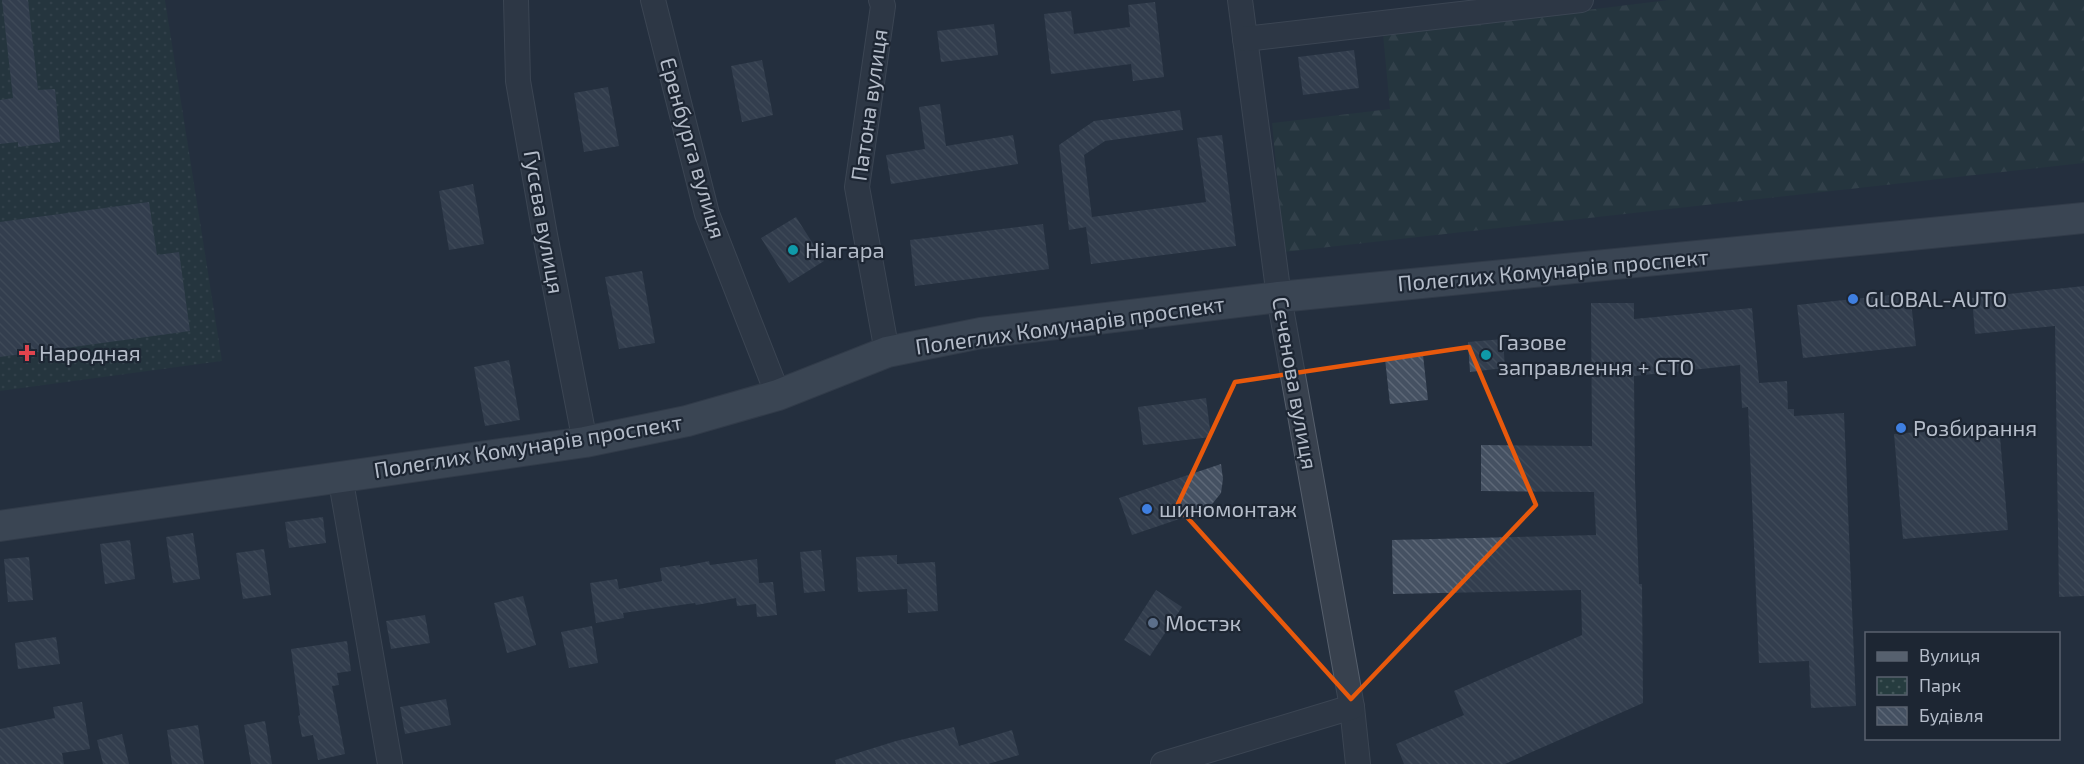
<svg xmlns="http://www.w3.org/2000/svg" width="2084" height="764" font-family="'Exo 2',sans-serif">
	<style>
		.forest { fill: url(#forest-firs) }
		.park { fill: url(#park-dots) }
		.building { fill: url(#building-back-hatch) }
		.lines { fill: none; stroke-linecap: round; stroke-linejoin: round }
		.minor-casing { stroke: #565f6c; stroke-width: 26 }
		.major-casing { stroke: #414a57; stroke-width: 32 }
		.minor { stroke: #38414e; stroke-width: 24 }
		.major { stroke: #56606e; stroke-width: 30 }
		.marked { fill: none; stroke: #e8590c; stroke-width: 4.5; stroke-linejoin: round }
		.culture-dot { fill: #0f9aa8; stroke: #1d2633; stroke-width: 2 }
		.shop-dot { fill: #3f7fe0; stroke: #1d2633; stroke-width: 2 }
		.health-dot { fill: #e0444e; stroke: #1d2633; stroke-width: 2 }
		.service-dot { fill: #5c6f8a; stroke: #1d2633; stroke-width: 2 }
		.labels { text-anchor: middle; stroke-width: 4.5; stroke-linejoin: round; paint-order: stroke }
		.street-label { font-size: 22px; fill: #b4bcc9; stroke: #1d2633 }
		.poi-label { font-size: 22px; fill: #b4bcc9; stroke: #1d2633; text-anchor: start }
	</style>
	<defs>
		<pattern id="forest-firs" width="22" height="20" patternUnits="userSpaceOnUse" patternTransform="scale(1.5)"><rect width="22" height="20" fill="#263c3f"/><path d="M5 1l3.5 6h-7zM16 11l3.5 6h-7z" fill="#435659"/></pattern>
		<pattern id="park-dots" width="8" height="8" patternUnits="userSpaceOnUse" patternTransform="scale(1.5)"><rect width="8" height="8" fill="#263c3f"/><path d="M2 2h.1M6 6h.1" fill="none" stroke="#435659" stroke-width="1.8" stroke-linecap="round"/></pattern>
		<pattern id="building-back-hatch" width="6" height="6" patternUnits="userSpaceOnUse" patternTransform="scale(1.5)"><rect width="6" height="6" fill="#455162"/><path d="M-1 5l2 2M0 0l6 6M5-1l2 2" fill="none" stroke="#5d6877"/></pattern>
	</defs>
	<rect width="100%" height="100%" fill="#242f3e"/>
	<path class="forest" d="M1668 0H2084V163L1284 252 1272 123 1390 109 1383 35Z"/>
	<path class="park" d="M0 0H165L222 361 0 391Z"/>
	<g class="building">
		<path d="M2 0H28L38 90 55 89 60 142 18 147V142L0 144V100L13 98Z"/>
		<path d="M1155 2 1164 77 1133 81 1131 64 1051 74 1044 14 1071 11 1074 34 1130 27 1128 5Z"/>
		<path d="M994 24 998 55 941 62 937 31Z"/>
		<path d="M1354 50 1359 88 1303 95 1298 57Z"/>
		<path d="M762 60 773 115 742 122 731 66Z"/>
		<path d="M608 87 619 146 584 152 574 93Z"/>
		<path d="M940 104 946 146 1013 135 1018 164 891 184 886 155 925 149 919 107Z"/>
		<path d="M1180 110 1183 130 1105 141 1084 155 1092 217 1206 202 1197 138 1222 135 1236 246 1091 264 1086 227 1069 230 1059 145 1094 121Z"/>
		<path d="M473 184 484 244 449 250 439 191Z"/>
		<path d="M149 202 157 255 179 252 190 331 0 357V222Z"/>
		<path d="M796 217 824 261 789 283 761 238Z"/>
		<path d="M1043 224 1049 269 915 286 910 240Z"/>
		<path d="M642 271 655 343 619 349 605 277Z"/>
		<path d="M2084 286V596L2059 597 2055 326 1975 334 1972 298Z"/>
		<path d="M1910 293 1916 346 1803 358 1797 305Z"/>
		<path d="M1591 303H1634V319L1752 308 1759 383 1787 381 1788 409H1794V416L1844 413 1856 706 1811 708 1809 661 1759 663 1748 407 1742 408 1740 365 1634 376 1635 481 1639 584H1642L1643 703 1505 764H1404L1396 744 1464 715 1454 691 1582 635 1581 590 1393 594 1392 540 1596 535 1594 492 1481 491V445L1592 446Z"/>
		<path d="M1503 339 1505 368 1470 372 1468 342Z"/>
		<path d="M1423 355 1428 400 1390 404 1385 359Z"/>
		<path d="M509 360 520 420 485 426 474 367Z"/>
		<path d="M1206 398 1211 437 1143 445 1138 407Z"/>
		<path d="M1999 425 2008 530 1903 539 1894 434Z"/>
		<path d="M1221 464 1223 479 1221 493 1209 508 1203 511 1132 535 1119 498Z"/>
		<path d="M323 517 326 543 289 548 285 522Z"/>
		<path d="M193 533 200 579 173 583 166 537Z"/>
		<path d="M130 540 135 579 105 584 100 544Z"/>
		<path d="M264 549 271 595 243 599 236 553Z"/>
		<path d="M821 550 825 591 804 593 800 552Z"/>
		<path d="M897 555V564L935 562 938 611 908 613 907 589 858 592 856 557Z"/>
		<path d="M29 557 33 600 8 602 4 559Z"/>
		<path d="M757 559 759 583 773 582 777 615 757 617 756 604 737 606 736 598 696 605 695 603 623 613 624 618 596 623 590 583 617 579 619 589 662 581 660 568 680 565V567L709 561 710 565Z"/>
		<path d="M1156 590 1182 607 1150 656 1124 640Z"/>
		<path d="M523 596 536 645 507 653 494 603Z"/>
		<path d="M425 615 430 643 391 649 386 621Z"/>
		<path d="M592 626 598 663 569 668 561 632Z"/>
		<path d="M56 637 60 664 18 669 15 643Z"/>
		<path d="M347 641 351 671 337 673 339 685 332 686 345 754 318 760 313 735 302 737 298 716 300 715 291 649Z"/>
		<path d="M446 699 451 725 405 734 400 707Z"/>
		<path d="M82 702 90 749 62 753 64 764H0V729L55 718 53 707Z"/>
		<path d="M265 721 272 764H251L244 725Z"/>
		<path d="M198 725 204 764H172L167 730Z"/>
		<path d="M954 727 959 746 1012 730 1019 755 988 764H836L835 760 896 741Z"/>
		<path d="M122 734 129 764H103L97 740Z"/>
	</g>
	<g class="lines">
		<g class="minor-casing">
			<g id="minor">
				<path d="M516 0 518 81 545 235 585 442"/>
				<path d="M653 0 707 214 778 395"/>
				<path d="M881 0 883 6 857 187 887 352"/>
				<path d="M1240 0 1279 297 1352 707 1358 764"/>
				<path d="M1245 39 1581 0"/>
				<path d="M340 476 390 764"/>
				<path d="M1163 764 1352 707"/>
			</g>
		</g>
		<g class="major-casing">
			<path id="major" d="M0 526 585 442 687 421 778 395 887 352 981 333 1279 297 2084 218"/>
		</g>
		<use href="#minor" class="minor"/>
		<use href="#major" class="major"/>
	</g>
	<path d="M0 0H2084V764H0ZM1469 347 1536 505 1351 699 1177 506 1235 382Z" fill="#242f3e" fill-opacity=".55" fill-rule="evenodd"/>
	<path class="marked" d="M1469 347 1536 505 1351 699 1177 506 1235 382Z"/>
	<g class="culture-dot">
		<circle cx="793" cy="250" r="6"/>
		<circle cx="1486" cy="355" r="6"/>
	</g>
	<g class="shop-dot">
		<circle cx="1853" cy="299" r="6"/>
		<circle cx="1901" cy="428" r="6"/>
		<circle cx="1147" cy="509" r="6"/>
	</g>
	<path class="health-dot" d="M24 344h6v6h6v6h-6v6h-6v-6h-6v-6h6z"/>
	<circle class="service-dot" cx="1153" cy="623" r="6"/>
	<g class="labels">
		<g class="street-label">
			<text transform="translate(869 105) rotate(-82)" y="8">Патона вулиця</text>
			<text transform="translate(693 148) rotate(74)" y="8">Еренбурга вулиця</text>
			<text transform="translate(544 222) rotate(80)" y="8">Гусєва вулиця</text>
			<text transform="translate(1553 270) rotate(-5)" y="8">Полеглих Комунарів проспект</text>
			<text transform="translate(1070 325) rotate(-8)" y="8">Полеглих Комунарів проспект</text>
			<text transform="translate(1295 383) rotate(80)" y="8">Сєченова вулиця</text>
			<text transform="translate(528 446) rotate(-9)" y="8">Полеглих Комунарів проспект</text>
		</g>
		<g class="poi-label">
			<text x="805" y="258">Ніагара</text>
			<text x="1865" y="307">GLOBAL-AUTO</text>
			<text x="1498" y="350">Газове<tspan x="1498" dy="25">заправлення + СТО</tspan></text>
			<text x="39" y="361">Народная</text>
			<text x="1913" y="436">Розбирання</text>
			<text x="1159" y="517">шиномонтаж</text>
			<text x="1165" y="631">Мостэк</text>
		</g>
	</g>
	<rect x="1865" y="632" width="195" height="108" fill="#1d2633" stroke="#59626f" stroke-width="1.5"/>
	<rect x="1877" y="652" width="30" height="9" fill="#56606e" stroke="#59626f" stroke-width="1.5"/>
	<text x="1919" y="662" font-size="18" fill="#b4bcc9">Вулиця</text>
	<rect x="1877" y="677" width="30" height="18" fill="url(#park-dots)" stroke="#59626f" stroke-width="1.5"/>
	<text x="1919" y="692" font-size="18" fill="#b4bcc9">Парк</text>
	<rect x="1877" y="707" width="30" height="18" fill="url(#building-back-hatch)" stroke="#59626f" stroke-width="1.5"/>
	<text x="1919" y="722" font-size="18" fill="#b4bcc9">Будівля</text>
</svg>
